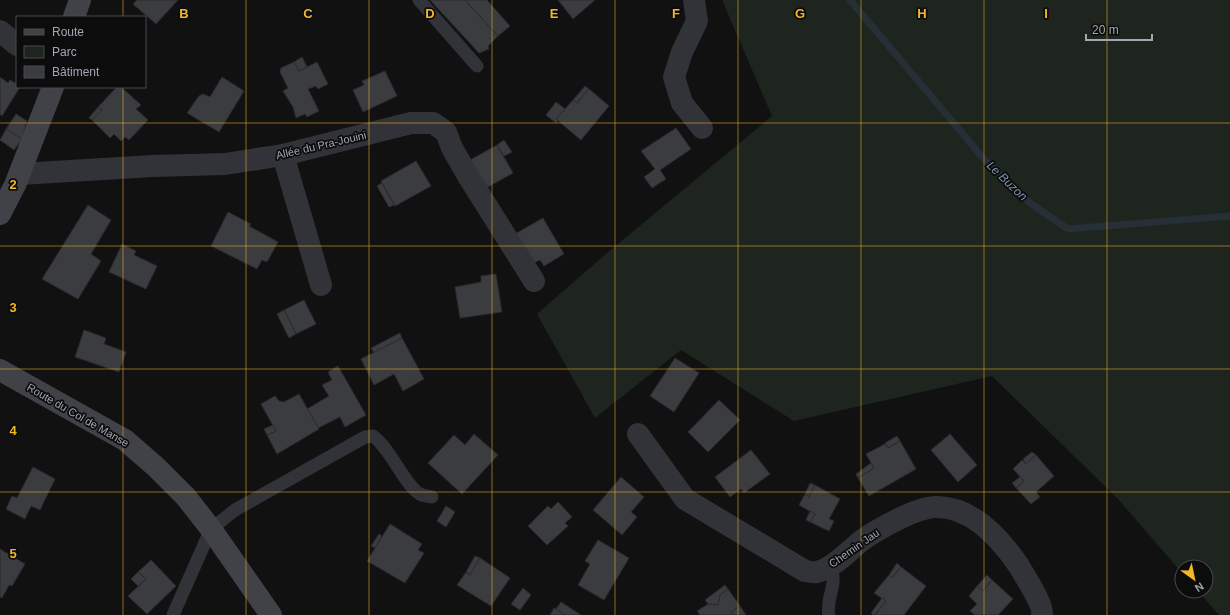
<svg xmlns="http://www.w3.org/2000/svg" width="1230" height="615" font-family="Helvetica,sans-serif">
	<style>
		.green { fill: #1d251e }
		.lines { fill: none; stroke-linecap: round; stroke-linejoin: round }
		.stream { stroke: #272f36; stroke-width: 7 }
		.building { fill: #3b3c40; stroke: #2b2b2f }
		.lane { stroke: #323338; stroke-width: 13 }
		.street { stroke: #323338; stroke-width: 22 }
		.secondary { stroke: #404248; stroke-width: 22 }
		.grid { fill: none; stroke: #f4b527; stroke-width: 1; stroke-opacity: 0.55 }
		.labels { text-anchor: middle; stroke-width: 3.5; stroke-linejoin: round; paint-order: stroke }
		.street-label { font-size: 11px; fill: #a2a7b3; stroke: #0c0c0d }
		.water-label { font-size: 12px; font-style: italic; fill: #7894b0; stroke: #0c0c0d }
		.grid-label { font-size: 13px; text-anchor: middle; font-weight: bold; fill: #f4b527; stroke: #0c0c0d; stroke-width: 3.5; stroke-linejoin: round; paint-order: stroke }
	</style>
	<rect width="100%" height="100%" fill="#111112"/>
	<path class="green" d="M722 0H1230V615H1219L1198 591H1206V567H1182V573L1118 499 992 376 794 421 681 350 595 418 537 314 607 253 772 116Z"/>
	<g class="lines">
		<path class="stream" d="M850 0 984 159 1030 203 1068 229 1230 216"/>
	</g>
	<g class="building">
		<path d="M137 0H178L156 24 133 4Z"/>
		<path d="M430 0H465L498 36 488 46 489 49 479 53Z"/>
		<path d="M465 0H487L510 26 498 36Z"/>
		<path d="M558 0H595L573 19Z"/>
		<path d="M302 57 307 67 299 71 294 62Z"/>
		<path d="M294 62 299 71 317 62 328 84 318 89 316 86 308 89 319 111 307 117 305 114 296 118 293 107 283 91 288 88 280 72 281 68Z"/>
		<path d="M385 71 397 96 363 112 353 90 364 85 362 81Z"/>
		<path d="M0 77 8 83 10 80 17 84V87H20L2 116 0 114Z"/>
		<path d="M222 77 244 91 219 132 187 113 199 96 203 94 210 97Z"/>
		<path d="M585 86 589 89 577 103 573 100Z"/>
		<path d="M117 87H121L141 105 136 109 148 120 129 140 125 137 121 141 114 134 110 138 92 120 102 110 98 107Z"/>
		<path d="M589 89 609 106 581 140 556 119 573 100 577 103Z"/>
		<path d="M556 102 565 109 556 119 558 121 556 123 546 115Z"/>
		<path d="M98 107 102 110 92 120 89 118Z"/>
		<path d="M16 114 27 121 22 139 6 129Z"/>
		<path d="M676 128 691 149 660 170 666 179 652 188 644 177 655 169 641 151Z"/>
		<path d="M6 129 22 139 14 150 0 140Z"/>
		<path d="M504 140 512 152 504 156 497 145Z"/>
		<path d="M497 145 513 173 486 188 470 160Z"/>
		<path d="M416 161 431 186 395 206 381 181Z"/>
		<path d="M382 183 394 205 389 207 377 186Z"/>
		<path d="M88 205 111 220 91 254 101 261 78 299 42 279Z"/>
		<path d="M228 212 251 224 249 226 278 242 267 262 262 260 257 269 211 246Z"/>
		<path d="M543 218 564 254 544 266 540 260 533 263 515 234Z"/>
		<path d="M122 244 136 251 134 255 157 266 146 289 109 272Z"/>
		<path d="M496 274 502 312 460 318 455 287 481 282V276Z"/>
		<path d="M304 300 316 324 296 334 284 310Z"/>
		<path d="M284 310 296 334 289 338 277 314Z"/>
		<path d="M84 330 106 338 104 344 126 352 119 372 75 357Z"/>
		<path d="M400 333 402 338 374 353 371 348Z"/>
		<path d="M402 338 424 379 403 391 394 374 374 385 361 359Z"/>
		<path d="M675 358 699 373 674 412 650 396Z"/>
		<path d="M338 366 366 415 345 427 340 417 318 428 307 409 329 396 322 385 332 380 328 372Z"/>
		<path d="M299 394 319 429 277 454 267 435 276 431 261 404 275 396 279 401 284 402Z"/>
		<path d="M719 400 740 420 708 452 688 432Z"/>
		<path d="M273 425 276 431 267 435 264 429Z"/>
		<path d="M474 434 498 455 462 494 428 463 454 435 465 445Z"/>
		<path d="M950 434 977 465 958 482 931 450Z"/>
		<path d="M897 436 900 441 888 448 885 443Z"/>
		<path d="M900 441 916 469 869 496 858 478 874 468 866 454 885 444 888 448Z"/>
		<path d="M751 450 770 474 744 493 741 489 730 497 715 477Z"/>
		<path d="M1032 452 1036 455 1026 464 1023 459Z"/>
		<path d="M1036 455 1054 476 1036 492 1040 497 1031 504 1016 488 1024 481 1013 469 1022 460 1026 464Z"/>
		<path d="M871 463 874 468 858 478 856 474Z"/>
		<path d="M33 467 55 479 40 510 31 506 25 519 6 509 12 496 17 498Z"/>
		<path d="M621 477 644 497 631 512 637 517 622 535 593 510Z"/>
		<path d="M1020 477 1024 481 1016 488 1012 483Z"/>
		<path d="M810 483 815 485 809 497 805 494Z"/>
		<path d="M815 485 840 499 829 519 834 521 829 531 810 522 815 514 799 505 805 494 809 497Z"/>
		<path d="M558 502 572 517 565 523 568 526 547 545 528 526 548 506 551 509Z"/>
		<path d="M446 506 455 512 446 527 437 521Z"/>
		<path d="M810 511 815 514 810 522 806 520Z"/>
		<path d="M390 524 422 544 418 550 424 553 405 583 367 561Z"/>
		<path d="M379 534 382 536 375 548 371 546Z"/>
		<path d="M598 540 629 558 604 600 578 585 590 564 585 561Z"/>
		<path d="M0 549 25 564 12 586 9 585 2 598 0 597Z"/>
		<path d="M475 556 480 558 470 575 466 572Z"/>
		<path d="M480 558 510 578 491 606 457 585 466 572 470 575Z"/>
		<path d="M151 560 176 586 147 614 128 596 146 579 138 572Z"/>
		<path d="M897 563 901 567 892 578 889 575Z"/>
		<path d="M901 567 926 586 904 615H875L886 601 874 593 889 575 892 578Z"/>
		<path d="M138 572 146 579 138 586 131 579Z"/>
		<path d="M987 575 992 580 983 591 977 586Z"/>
		<path d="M992 580 1013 599 998 615H975L970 611 977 604 969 596 977 586 983 591Z"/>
		<path d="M725 585 728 589 720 595 718 605 708 604 705 600Z"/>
		<path d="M523 588 531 595 520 610 511 604Z"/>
		<path d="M728 589 740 606 731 612 734 615H700L697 611 708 604 718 605 720 595Z"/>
		<path d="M882 598 886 601 875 615H873L871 613Z"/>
		<path d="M561 602 581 615H565L556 609Z"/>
		<path d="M740 606 746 615H734L731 612Z"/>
		<path d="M554 608 556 609 565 615H550Z"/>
	</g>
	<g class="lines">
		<g class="lane">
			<path d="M419 0 477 66"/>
			<path d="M173 615 211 529 235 510 365 437 373 436C391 449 405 486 420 494 423 496 428 496 432 497"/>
			<path d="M829 615C825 598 840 582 829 566"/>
		</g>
		<g class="street">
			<path d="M694 0 697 21 682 52 674 77 682 103 702 128"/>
			<path d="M0 31 17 45"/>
			<path d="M283 155 321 285"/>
			<path d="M20 174 153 166 225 164 283 155 411 123H433L446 132 452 148 468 176 534 281"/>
			<path d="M638 434 685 499 805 571C808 571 813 573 817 572 833 568 849 551 861 541 878 529 915 508 935 507 972 506 1000 538 1019 566 1024 575 1044 605 1042 615"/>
		</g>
		<g class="secondary">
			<path d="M74 17 80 0"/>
			<path d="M0 214 15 185 53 87"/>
			<path d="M0 370 125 440 156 467 186 497 211 529 271 615"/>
		</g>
	</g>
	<path class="grid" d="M123 0V17M246 0V615M369 0V615M492 0V615M615 0V615M738 0V615M861 0V615M984 0V615M1107 0V615M123 87V615M0 123H1230M0 246H1230M0 369H1230M0 492H1230"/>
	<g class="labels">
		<g class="street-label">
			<text transform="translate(321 145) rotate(-13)" y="4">Allée du Pra-Jouini</text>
			<text transform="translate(78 415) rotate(30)" y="4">Route du Col de Manse</text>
			<text transform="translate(854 548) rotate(-35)" y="4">Chemin Jau</text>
		</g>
		<g class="water-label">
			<text transform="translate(1007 181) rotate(44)" y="4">Le Buzon</text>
		</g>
	</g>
	<g class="grid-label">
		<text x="184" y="18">B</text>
		<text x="308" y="18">C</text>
		<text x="430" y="18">D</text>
		<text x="554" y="18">E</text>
		<text x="676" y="18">F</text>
		<text x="800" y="18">G</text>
		<text x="922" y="18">H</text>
		<text x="1046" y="18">I</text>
		<text x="13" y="189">2</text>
		<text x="13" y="312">3</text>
		<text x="13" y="435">4</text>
		<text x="13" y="558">5</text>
	</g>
	<rect x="16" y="16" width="130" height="72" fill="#0c0c0d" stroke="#484a4f"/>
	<rect x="24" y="29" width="20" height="6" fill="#404248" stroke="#484a4f"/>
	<text x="52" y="36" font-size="12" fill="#a2a7b3">Route</text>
	<rect x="24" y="46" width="20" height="12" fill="#1d251e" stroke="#484a4f"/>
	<text x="52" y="56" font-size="12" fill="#a2a7b3">Parc</text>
	<rect x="24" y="66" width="20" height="12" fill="#3b3c40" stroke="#484a4f"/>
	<text x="52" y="76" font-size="12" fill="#a2a7b3">Bâtiment</text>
	<g transform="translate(1194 579) rotate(147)"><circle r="19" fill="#0c0c0d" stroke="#484a4f"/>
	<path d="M0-3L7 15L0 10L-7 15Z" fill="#f4b527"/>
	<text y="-6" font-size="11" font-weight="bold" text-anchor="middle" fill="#a2a7b3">N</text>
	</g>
	<path d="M1086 34v6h66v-6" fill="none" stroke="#a2a7b3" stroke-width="2"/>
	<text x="1092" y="34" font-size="12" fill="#a2a7b3" stroke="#0c0c0d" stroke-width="3" paint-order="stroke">20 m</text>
</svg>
